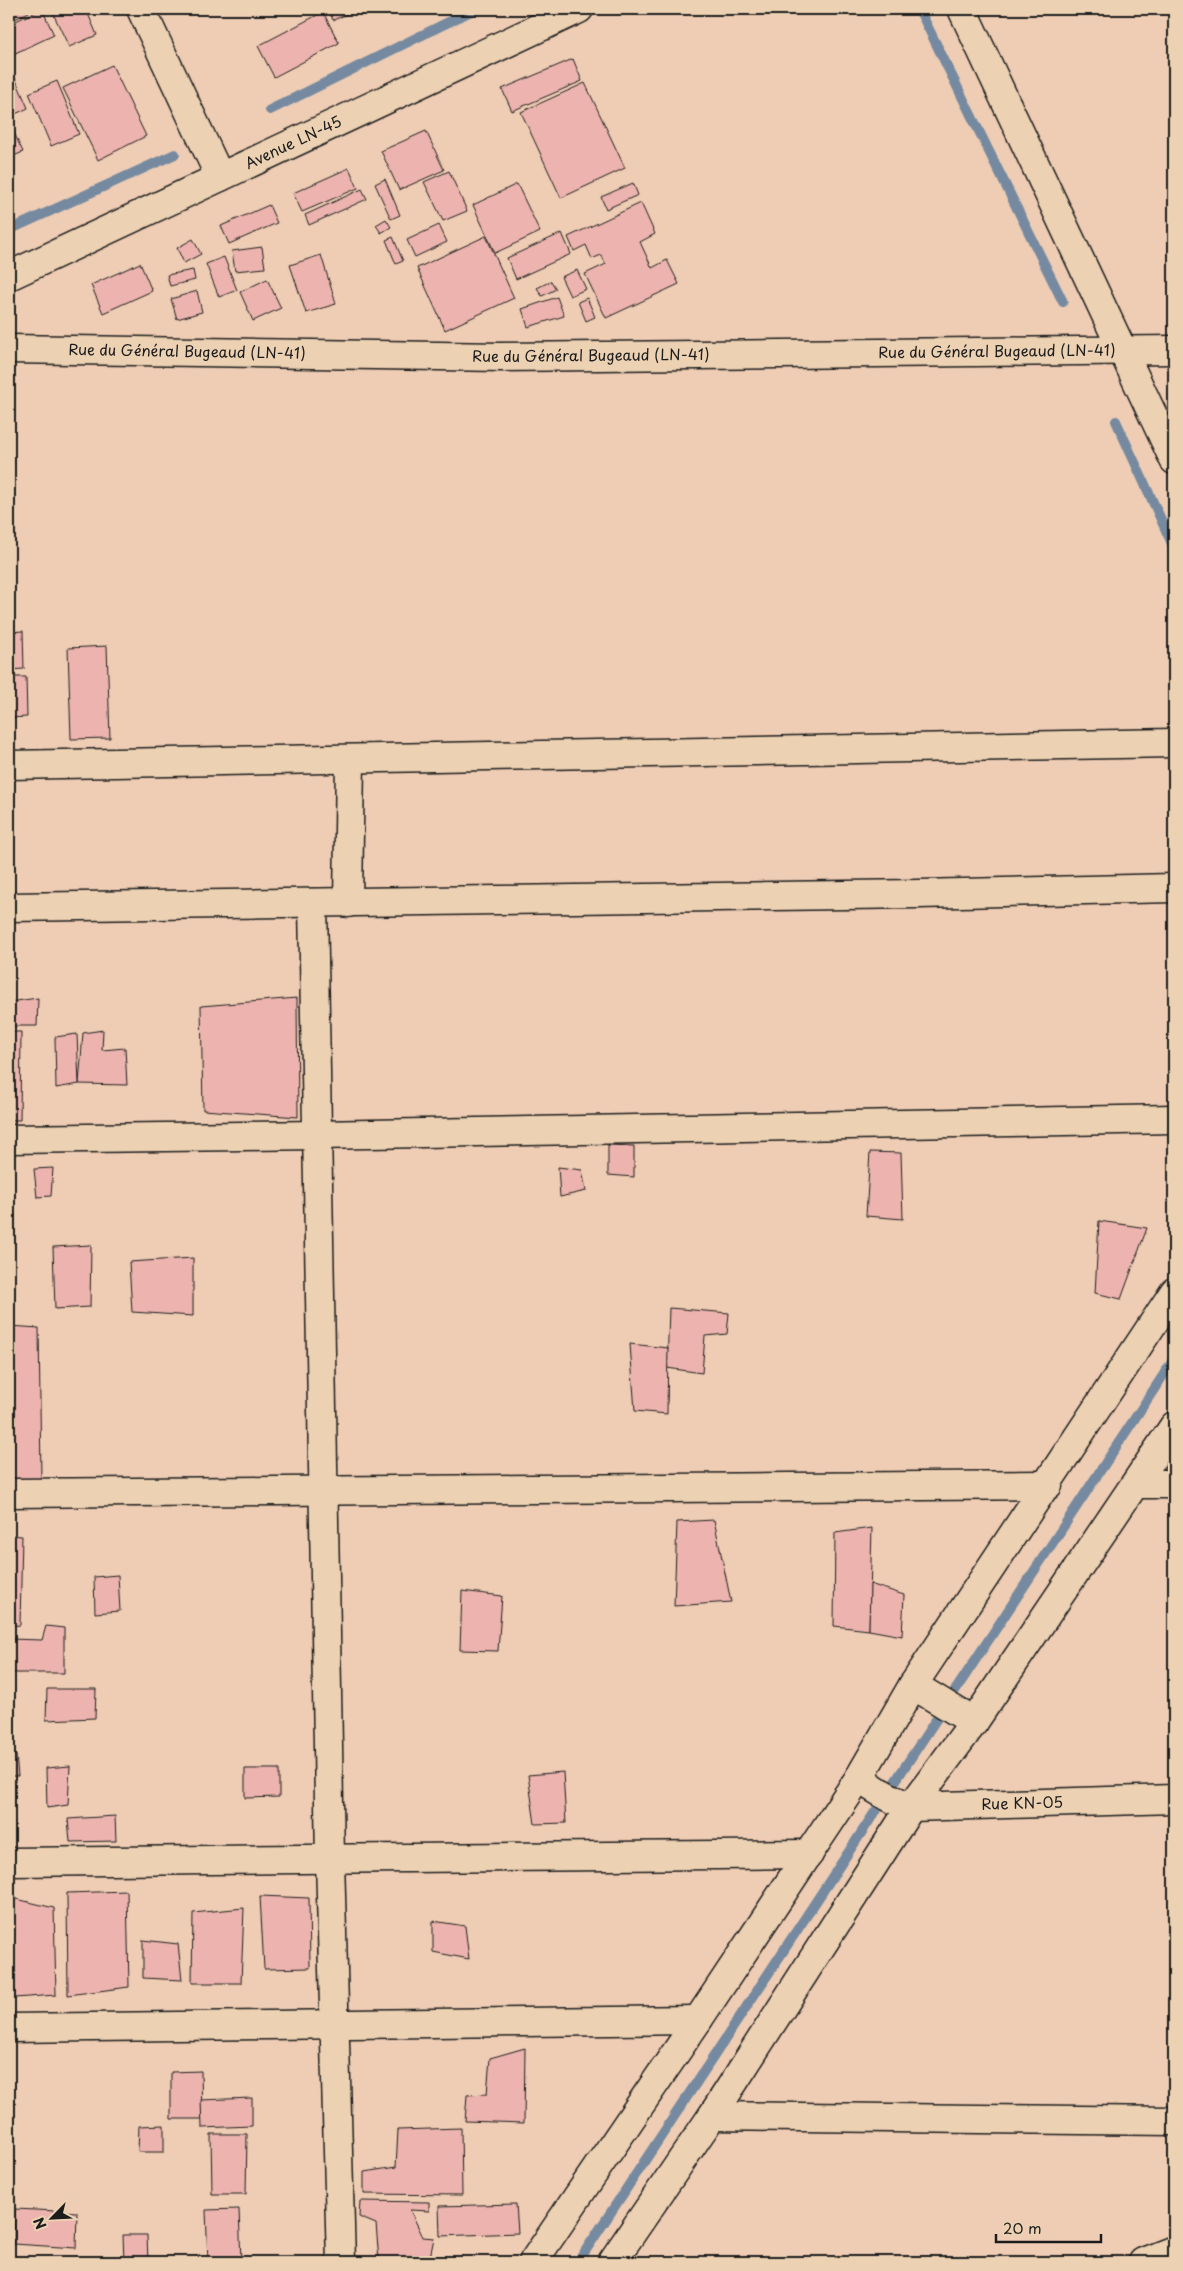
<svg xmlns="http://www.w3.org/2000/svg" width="1183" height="2271" font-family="'Playpen Sans',sans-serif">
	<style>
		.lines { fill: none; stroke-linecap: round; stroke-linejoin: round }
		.stream { stroke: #748aa0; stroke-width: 10 }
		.building { fill: #edb4af; stroke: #1c1c1c }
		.minor-casing { stroke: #1c1c1c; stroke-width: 31 }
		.major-casing { stroke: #1c1c1c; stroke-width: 31 }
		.minor { stroke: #ecd1b3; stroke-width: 28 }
		.major { stroke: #ecd1b3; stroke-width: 28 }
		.labels { text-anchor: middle; stroke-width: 4; stroke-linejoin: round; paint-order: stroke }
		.street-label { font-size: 15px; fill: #1c1c1c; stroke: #ecd1b3 }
	</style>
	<rect width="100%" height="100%" fill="#efcdb4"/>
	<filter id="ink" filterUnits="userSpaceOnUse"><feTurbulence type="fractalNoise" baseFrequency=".02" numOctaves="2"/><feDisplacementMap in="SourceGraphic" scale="10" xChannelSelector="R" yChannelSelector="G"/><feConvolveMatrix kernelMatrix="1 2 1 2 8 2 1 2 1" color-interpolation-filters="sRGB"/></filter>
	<g filter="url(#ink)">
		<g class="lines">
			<g class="stream">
				<path d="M919 9 1063 302"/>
				<path d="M270 110 475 9"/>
				<path d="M9 230 175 154"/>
				<path d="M1116 421 1174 548"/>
				<path d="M578 2262 1174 1359"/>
			</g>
		</g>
		<g class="building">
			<path d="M9 9H28L29 12 9 22Z"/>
			<path d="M42 9 54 35 11 55 9 50V24Z"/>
			<path d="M51 9H86L97 35 69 47Z"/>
			<path d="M328 9H360L333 20Z"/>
			<path d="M323 12 339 43 274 77 258 46Z"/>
			<path d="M573 59 582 81 512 111 502 89Z"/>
			<path d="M9 64 28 108 9 117Z"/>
			<path d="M112 65 146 136 98 160 63 88Z"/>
			<path d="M57 81 79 134 51 146 29 93Z"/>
			<path d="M585 83 625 168 561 198 521 112Z"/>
			<path d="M9 122 23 152 9 158Z"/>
			<path d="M426 131 444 170 399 190 381 151Z"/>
			<path d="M349 168 358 188 302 212 293 193Z"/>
			<path d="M449 171 467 211 443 221 424 182Z"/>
			<path d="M385 179 400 215 391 219 375 184Z"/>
			<path d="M633 183 638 195 606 209 601 197Z"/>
			<path d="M517 184 540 232 495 253 473 205Z"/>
			<path d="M362 189 367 199 309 225 305 215Z"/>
			<path d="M641 203 655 234 640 242 652 268 667 260 679 284 606 318 585 274 606 264 601 255 592 259 586 245 574 251 568 237Z"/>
			<path d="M269 205 277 223 229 244 221 226Z"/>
			<path d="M386 219 391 227 381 233 376 225Z"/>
			<path d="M439 225 447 242 415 257 407 240Z"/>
			<path d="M562 233 571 254 516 279 507 258Z"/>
			<path d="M486 236 514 298 445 330 417 268Z"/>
			<path d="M393 237 403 261 396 264 386 240Z"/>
			<path d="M193 239 201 254 184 263 177 248Z"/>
			<path d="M262 247 265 268 235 271 232 251Z"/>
			<path d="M321 255 336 304 306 313 290 265Z"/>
			<path d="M224 257 237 290 219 297 206 264Z"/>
			<path d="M140 263 152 291 103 313 91 285Z"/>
			<path d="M193 270 195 280 170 286 167 275Z"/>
			<path d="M577 270 586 289 570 296 561 277Z"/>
			<path d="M267 279 281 308 253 321 240 292Z"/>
			<path d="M551 281 556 289 542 296 537 288Z"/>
			<path d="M197 291 202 312 177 319 171 299Z"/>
			<path d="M557 297 564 316 528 327 522 309Z"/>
			<path d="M587 298 595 317 586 321 578 302Z"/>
			<path d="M23 631 24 669 9 670V632Z"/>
			<path d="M107 646 110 738 71 739 68 648Z"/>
			<path d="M9 677H26L27 717 9 718Z"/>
			<path d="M38 998 37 1026H9V1002Z"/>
			<path d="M297 998 298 1117 203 1110 201 1006Z"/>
			<path d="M103 1030 102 1050 125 1048 127 1085 79 1084 83 1033Z"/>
			<path d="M9 1032H21L20 1120H9Z"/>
			<path d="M77 1034 79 1084 56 1088 55 1037Z"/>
			<path d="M608 1145 634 1146V1177L608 1175Z"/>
			<path d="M870 1152 901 1153 903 1219 866 1216Z"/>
			<path d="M558 1167 582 1170 586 1191 560 1197Z"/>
			<path d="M53 1168 51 1196 37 1197 34 1169Z"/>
			<path d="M1099 1221 1147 1228 1121 1299 1095 1293Z"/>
			<path d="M91 1245 90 1307 55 1309 53 1247Z"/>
			<path d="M193 1258V1316L132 1312 129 1262Z"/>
			<path d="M669 1308 729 1313 727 1334 705 1336 702 1373 667 1368Z"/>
			<path d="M9 1326 39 1328 41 1479 9 1482Z"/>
			<path d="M630 1344 668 1348 667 1414 635 1411Z"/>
			<path d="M714 1520 731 1602 674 1606 677 1522Z"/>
			<path d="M872 1528 869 1630 834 1626 835 1533Z"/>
			<path d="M9 1535 22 1536 20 1625 9 1626Z"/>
			<path d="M118 1575 120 1611 95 1613 94 1577Z"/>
			<path d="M870 1584 904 1595 902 1636 869 1630Z"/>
			<path d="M462 1591 502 1596 498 1651 460 1650Z"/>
			<path d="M46 1626 64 1628V1673H9V1639L42 1640Z"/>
			<path d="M47 1689H96L95 1718 46 1720Z"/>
			<path d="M9 1754 16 1755 18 1776H9Z"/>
			<path d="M70 1766 68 1805 47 1808 46 1768Z"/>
			<path d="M245 1769H279V1797L245 1798Z"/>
			<path d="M563 1772 566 1823 535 1824 528 1775Z"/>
			<path d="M115 1816 116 1841 70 1842 68 1819Z"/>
			<path d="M127 1891 129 1987 68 1995 67 1893Z"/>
			<path d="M260 1896 309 1898 310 1968 264 1969Z"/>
			<path d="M12 1898 54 1908 56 1995 14 1998Z"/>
			<path d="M244 1908 241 1983H192L193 1913Z"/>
			<path d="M433 1921 465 1926 469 1959 433 1952Z"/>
			<path d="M143 1940 178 1944 182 1980 143 1978Z"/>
			<path d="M525 2048 524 2123 465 2121 467 2095 487 2094 490 2058Z"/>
			<path d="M201 2071 202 2119H171V2072Z"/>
			<path d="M252 2098V2126L202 2128 201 2100Z"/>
			<path d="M164 2125V2152H138L139 2126Z"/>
			<path d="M461 2128 462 2195 364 2194V2172L396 2167 398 2130Z"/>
			<path d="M211 2134H247L246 2194H212Z"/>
			<path d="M360 2201 429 2202V2211L410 2210 423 2237 434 2238 429 2262 379 2261 376 2224 359 2217Z"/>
			<path d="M516 2204 518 2233 440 2236 439 2206Z"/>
			<path d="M15 2209 77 2212 76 2248 14 2244Z"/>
			<path d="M239 2209 241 2262H208L206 2210Z"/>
			<path d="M123 2235H147L148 2262H124Z"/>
		</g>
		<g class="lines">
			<g class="minor-casing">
				<g id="minor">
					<path d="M141 9 220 177"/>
					<path d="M962 9 1174 460"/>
					<path id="s1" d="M9 276 579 9"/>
					<path id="s2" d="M9 349 502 357 1174 350"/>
					<path d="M9 765 1174 743"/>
					<path d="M313 903 330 1859 341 2262"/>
					<path d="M348 903 350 759"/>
					<path d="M9 907 919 894 1174 888"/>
					<path d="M9 1139 317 1135 1174 1119"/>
					<path d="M1137 1484H1174"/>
					<path d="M9 1493 1048 1485"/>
					<path d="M913 1685 974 1722"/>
					<path id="s3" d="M859 1778C875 1790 892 1800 911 1807L1174 1799"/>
					<path d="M9 1862 809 1854"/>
					<path d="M9 2028 698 2020"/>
					<path d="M712 2116 1174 2121"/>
					<path d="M533 2262 698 2020 859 1778 913 1685 1174 1292"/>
					<path d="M612 2262 712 2116 911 1807 974 1722 1174 1426"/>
				</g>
			</g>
			<g class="major-casing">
				<path id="major" d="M1143 2262 1174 2250"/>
			</g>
			<use href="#minor" class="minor"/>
			<use href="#major" class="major"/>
		</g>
	</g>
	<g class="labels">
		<g class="street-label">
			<text dy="5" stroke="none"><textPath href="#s1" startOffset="314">Avenue LN-45</textPath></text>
			<text dy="5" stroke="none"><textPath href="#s2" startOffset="178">Rue du Général Bugeaud (LN-41)</textPath></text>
			<text dy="5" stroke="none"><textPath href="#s2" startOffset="988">Rue du Général Bugeaud (LN-41)</textPath></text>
			<text dy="5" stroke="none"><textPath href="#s2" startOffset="582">Rue du Général Bugeaud (LN-41)</textPath></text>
			<text dy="5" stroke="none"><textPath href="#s3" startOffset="171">Rue KN-05</textPath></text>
		</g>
	</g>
	<rect width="1183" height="2271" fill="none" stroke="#ecd1b3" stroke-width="30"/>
	<rect x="15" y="15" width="1153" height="2241" fill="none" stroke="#1c1c1c" stroke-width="2" filter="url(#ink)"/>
	<g transform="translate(52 2218) rotate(246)" stroke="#ecd1b3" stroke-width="4" paint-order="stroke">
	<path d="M0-4L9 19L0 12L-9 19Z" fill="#1c1c1c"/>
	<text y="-8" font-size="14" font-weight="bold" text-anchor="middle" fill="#1c1c1c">N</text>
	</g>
	<path d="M996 2234v8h105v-8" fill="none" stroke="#1c1c1c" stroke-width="2.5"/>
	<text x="1003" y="2234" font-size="15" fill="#1c1c1c" stroke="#ecd1b3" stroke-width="4" paint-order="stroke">20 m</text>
</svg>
